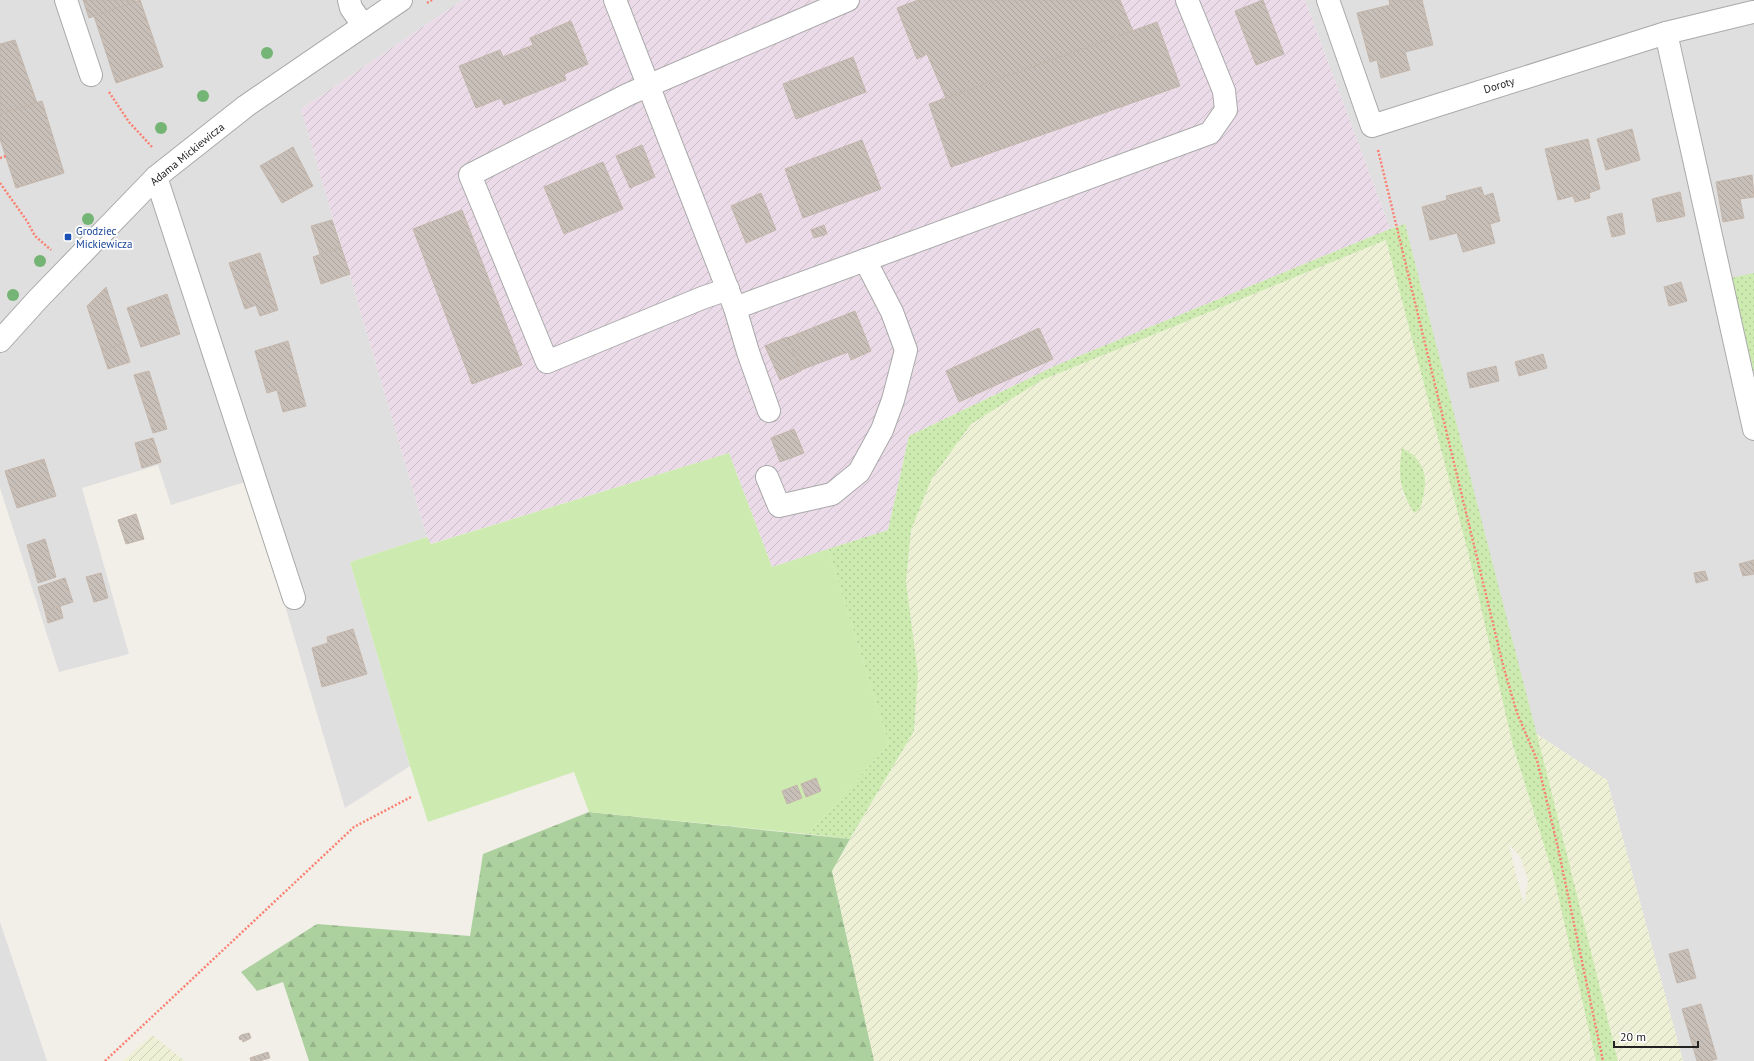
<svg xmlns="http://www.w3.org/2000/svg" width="1754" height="1061" font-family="'PT Sans',sans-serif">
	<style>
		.residential { fill: #e0dfdf }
		.industrial { fill: url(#industrial-furrows) }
		.farmland { fill: url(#farmland-furrows); fill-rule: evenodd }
		.grass { fill: url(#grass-dots) }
		.forest { fill: url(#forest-firs) }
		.garden { fill: #cdebb0 }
		.building { fill: url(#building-back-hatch); stroke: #c4b6ab }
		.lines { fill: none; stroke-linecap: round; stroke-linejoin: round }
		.minor-casing { stroke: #a9a9a9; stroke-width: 24 }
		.path { stroke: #fa8072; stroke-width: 2.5; stroke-dasharray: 2 2; stroke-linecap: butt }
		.minor { stroke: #fff; stroke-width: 22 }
		.tree { fill: #74b475 }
		.transit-dot { fill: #1a4fb4; stroke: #fff; stroke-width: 1.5 }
		.labels { text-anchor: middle; stroke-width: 3.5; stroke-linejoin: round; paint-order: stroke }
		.street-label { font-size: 11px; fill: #222; stroke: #fff }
		.transit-label { font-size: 11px; fill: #164399; stroke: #fff; text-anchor: start }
	</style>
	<defs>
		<pattern id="industrial-furrows" width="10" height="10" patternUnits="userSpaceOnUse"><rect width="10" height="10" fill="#ebdbe8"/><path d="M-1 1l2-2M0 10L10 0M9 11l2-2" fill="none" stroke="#c9bcc7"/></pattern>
		<pattern id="farmland-furrows" width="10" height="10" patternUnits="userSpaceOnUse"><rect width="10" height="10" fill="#eef0d5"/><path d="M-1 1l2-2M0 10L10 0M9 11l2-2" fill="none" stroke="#ccceb7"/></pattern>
		<pattern id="grass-dots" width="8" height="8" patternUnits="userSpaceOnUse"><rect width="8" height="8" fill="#cdebb0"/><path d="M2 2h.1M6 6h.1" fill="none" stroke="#b0c997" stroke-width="1.8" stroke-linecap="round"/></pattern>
		<pattern id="forest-firs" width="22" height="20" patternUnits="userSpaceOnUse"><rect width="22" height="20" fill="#add19e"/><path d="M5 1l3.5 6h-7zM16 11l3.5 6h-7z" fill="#95b388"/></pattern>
		<pattern id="building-back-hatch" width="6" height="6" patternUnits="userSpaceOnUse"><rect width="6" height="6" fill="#c7bfb8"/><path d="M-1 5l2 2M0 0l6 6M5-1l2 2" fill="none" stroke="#aba49e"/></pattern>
	</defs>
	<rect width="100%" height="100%" fill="#f2efe9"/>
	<g class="residential">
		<path d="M0 0H463L301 109 427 537 350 562 410 766 345 808 248 481 171 505 158 465 82 488 129 654 59 672 0 488Z"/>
		<path d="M1305 0H1754V273L1731 279 1754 374V1061H1683L1607 780 1535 733 1405 225 1390 229Z"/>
		<path d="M0 922 47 1061H0Z"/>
	</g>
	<path class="industrial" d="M463 0H1305L1390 229 1057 365 909 436 888 530 772 567 729 453 430 544 427 537 301 109Z"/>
	<g class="farmland">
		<path d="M1386 240 1469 556 1513 746 1553 874 1596 1061H874L832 871 914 731 918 674 906 582 911 530 932 478 971 424 1042 380ZM1399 469 1414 513 1403 495ZM1509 844 1521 858 1528 881 1524 904 1516 875Z"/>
		<path d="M1535 733 1607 780 1683 1061H1618Z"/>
		<path d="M152 1035 185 1061H123Z"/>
	</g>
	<g class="grass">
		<path d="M1405 224 1547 774 1618 1061H1596L1553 874 1513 746 1469 556 1386 240 1042 380 971 424 932 478 911 530 906 582 918 674 914 731 850 839 808 834 889 744 828 549 888 530 909 436 1057 365 1390 229Z"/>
		<path d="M1754 273V374L1731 278Z"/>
		<path d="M1402 448C1406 451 1412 453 1415 457 1430 473 1425 491 1420 509L1414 513C1399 488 1398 476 1402 448Z"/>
	</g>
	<path class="forest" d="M589 812 850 839 832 871 874 1061H309L283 982 257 991 241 972 317 924 470 936 483 854Z"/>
	<path class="garden" d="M729 453 772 567 828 549 889 744 808 834 589 812 574 772 428 822 410 766 350 562 427 537 431 544Z"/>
	<g class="building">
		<path d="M83 0H135V2L89 18Z"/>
		<path d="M140 0 163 67 116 83 94 16Z"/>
		<path d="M918 0H1120L1133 31 946 98 927 54 917 59 897 8Z"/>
		<path d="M1263 0 1284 54 1256 65 1235 11Z"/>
		<path d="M1389 0H1422L1433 45 1405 52 1410 70 1381 78 1377 60 1370 62 1357 13 1390 5Z"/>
		<path d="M571 21 588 64 564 74 566 80 504 105 501 98 476 108 459 66 500 50 503 57 533 45 530 38Z"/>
		<path d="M1157 22 1180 86 951 167 929 104Z"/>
		<path d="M15 40 37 103 0 114V44Z"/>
		<path d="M853 57 866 92 796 119 783 84Z"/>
		<path d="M42 101 64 173 16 188 0 139V114Z"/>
		<path d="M1632 129 1640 160 1606 170 1597 139Z"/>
		<path d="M1588 139 1600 189 1589 193 1590 198 1575 202 1573 196 1558 200 1545 149Z"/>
		<path d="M862 140 881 189 803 218 785 169Z"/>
		<path d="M642 145 655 177 630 188 616 156Z"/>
		<path d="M293 147 313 186 282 203 260 166Z"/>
		<path d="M603 162 623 209 564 234 544 187Z"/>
		<path d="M1752 175 1754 197 1740 199 1744 218 1723 222 1716 182Z"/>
		<path d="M1481 187 1484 196 1493 193 1500 221 1490 224 1495 243 1463 252 1457 233 1430 240 1422 207 1447 200 1446 196Z"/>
		<path d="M1680 192 1685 216 1673 219 1668 195Z"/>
		<path d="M761 193 776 230 746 243 731 206Z"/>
		<path d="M1668 195 1673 219 1657 222 1652 199Z"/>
		<path d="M462 210 522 365 472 384 413 229Z"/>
		<path d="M1622 213 1625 234 1612 237 1607 217Z"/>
		<path d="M332 220 341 247 320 254 311 226Z"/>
		<path d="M824 225 827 234 814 238 811 230Z"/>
		<path d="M341 247 350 274 321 284 313 257Z"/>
		<path d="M260 253 278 310 260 316 256 305 245 309 229 263Z"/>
		<path d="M1681 282 1687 301 1669 306 1664 287Z"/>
		<path d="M106 287 124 343 102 351 87 306Z"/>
		<path d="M167 294 180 334 141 347 127 308Z"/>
		<path d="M855 311 871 351 851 360 848 352 801 370 787 338Z"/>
		<path d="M1039 328 1053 359 959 402 946 371Z"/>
		<path d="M787 337 801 371 780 380 765 346Z"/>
		<path d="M288 341 306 406 283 412 277 390 267 393 255 351Z"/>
		<path d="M124 343 130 362 108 369 102 351Z"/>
		<path d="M1543 354 1547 368 1519 376 1515 362Z"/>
		<path d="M1496 366 1499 381 1470 388 1467 373Z"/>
		<path d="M149 371 167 429 153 433 134 375Z"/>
		<path d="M794 429 804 453 780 462 771 438Z"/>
		<path d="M153 438 161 462 142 468 135 443Z"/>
		<path d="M44 459 56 496 17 508 5 471Z"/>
		<path d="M136 514 144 539 126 544 118 520Z"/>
		<path d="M45 539 56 577 38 583 27 545Z"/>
		<path d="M1754 560V574L1743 576 1739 564Z"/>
		<path d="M1705 571 1708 580 1696 583 1694 573Z"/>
		<path d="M101 573 108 598 94 602 86 577Z"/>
		<path d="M65 578 73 602 45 611 38 587Z"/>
		<path d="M60 606 63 618 48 623 45 611Z"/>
		<path d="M353 629 367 674 322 687 312 648 328 643 327 637Z"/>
		<path d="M816 778 821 791 806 797 801 784Z"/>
		<path d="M797 785 802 798 787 804 782 791Z"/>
		<path d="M1688 949 1696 978 1677 983 1669 954Z"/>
		<path d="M1701 1004 1717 1059 1709 1061H1697L1682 1009Z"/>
		<path d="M249 1033 251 1038 243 1042 242 1039 240 1040 239 1037 241 1035Z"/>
		<path d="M268 1052 270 1058 259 1061H251L250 1058Z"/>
	</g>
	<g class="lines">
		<g class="minor-casing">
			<g id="minor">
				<path d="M66 0 91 75"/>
				<path d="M349 0 351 8 363 25"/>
				<path d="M615 0 735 308 748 352 769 411"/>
				<path d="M1328 0 1372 126 1666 33 1753 12"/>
				<path d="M1666 33 1754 429"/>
				<path d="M156 177 294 598"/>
				<path d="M728 289 702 298 547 362 470 175 629 94 848 0"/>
				<path d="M735 308 1210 133 1226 110 1224 91 1187 0"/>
				<path d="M0 341 38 299 156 177 246 106 401 0"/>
				<path d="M767 477 779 506 832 494 859 472 882 430 893 400 906 350 892 312 865 260"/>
			</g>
		</g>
		<g class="path">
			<path d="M427 3 432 0"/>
			<path d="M109 92 129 122 153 148"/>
			<path d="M1378 150 1504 669 1517 713 1537 760 1558 848 1603 1061"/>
			<path d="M0 158 6 156"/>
			<path d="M0 183 27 221 35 236 51 250"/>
			<path d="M105 1061 354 827 411 797"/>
		</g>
		<use href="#minor" class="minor"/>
	</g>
	<g class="tree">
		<circle cx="267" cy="53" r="6"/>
		<circle cx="203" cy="96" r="6"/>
		<circle cx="161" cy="128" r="6"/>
		<circle cx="88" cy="219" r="6"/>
		<circle cx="40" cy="261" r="6"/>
		<circle cx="13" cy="295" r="6"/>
	</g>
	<rect class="transit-dot" x="64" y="233" width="8" height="8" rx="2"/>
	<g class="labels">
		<g class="street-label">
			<text transform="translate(1499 85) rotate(-17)" y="4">Doroty</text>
			<text transform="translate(187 154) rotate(-39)" y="4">Adama Mickiewicza</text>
		</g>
		<g class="transit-label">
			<text x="76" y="235">Grodziec<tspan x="76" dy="13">Mickiewicza</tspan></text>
		</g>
	</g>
	<path d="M1614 1041v6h84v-6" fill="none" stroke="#222222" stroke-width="2"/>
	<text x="1620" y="1041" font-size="12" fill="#222222" stroke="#ffffff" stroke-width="3" paint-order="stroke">20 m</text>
</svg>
